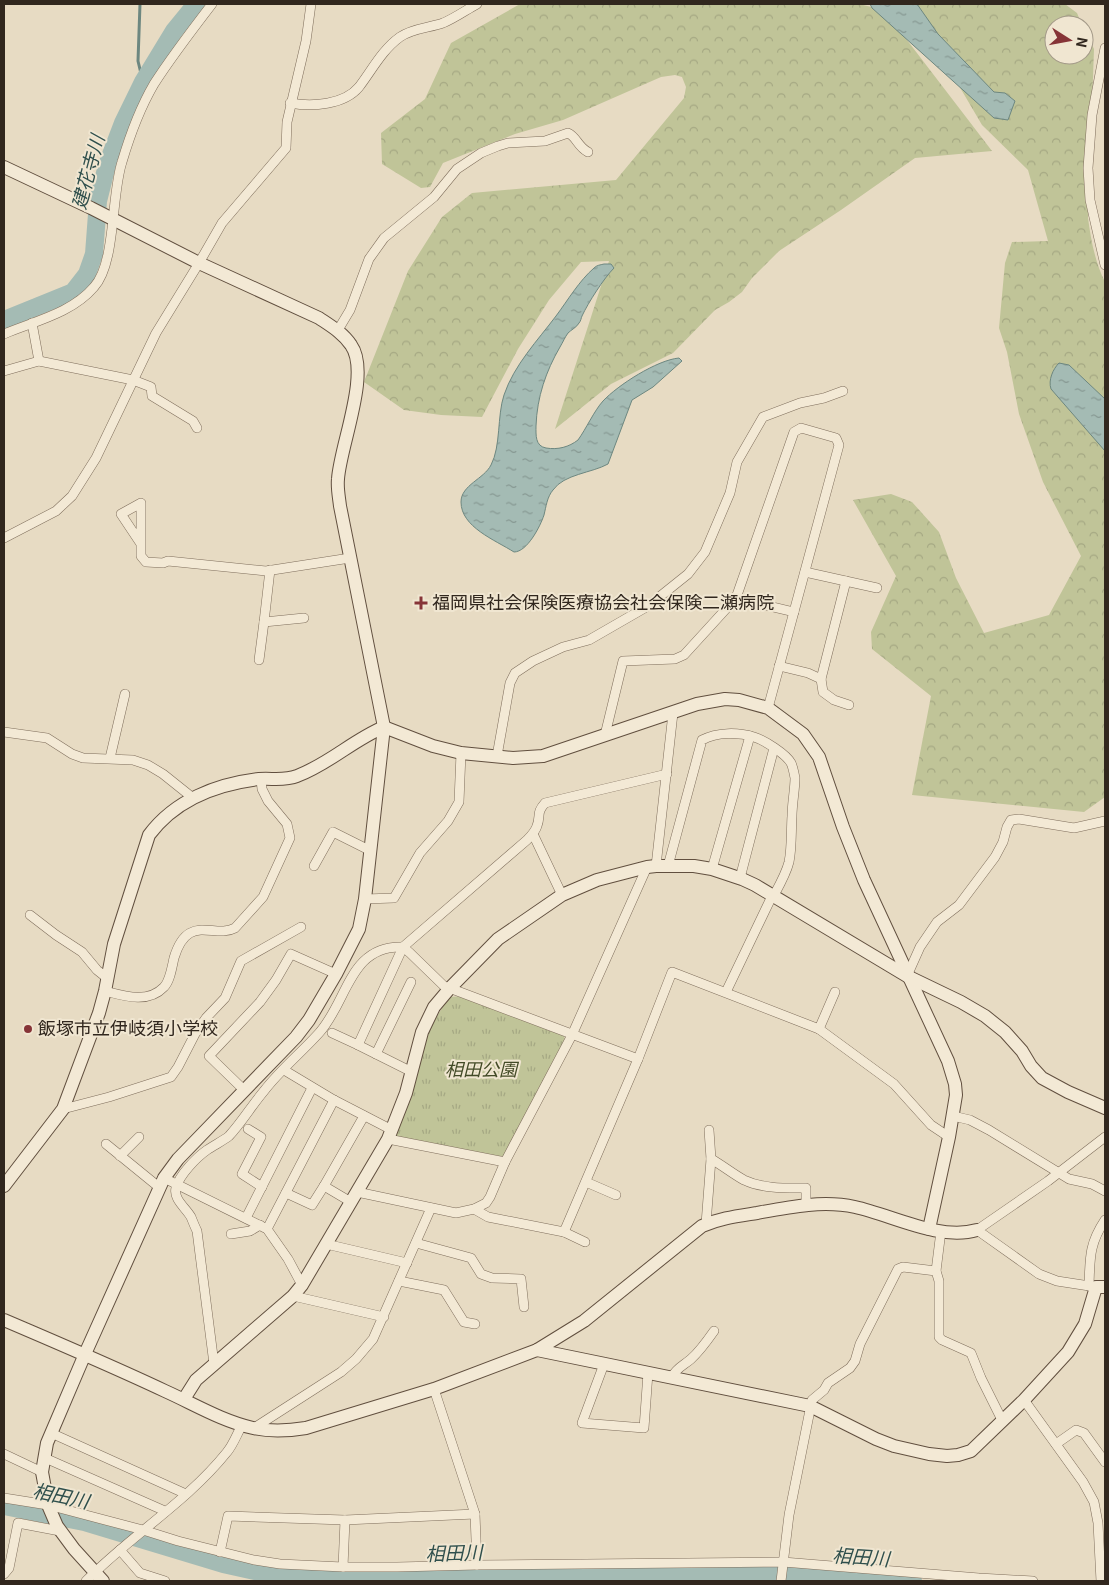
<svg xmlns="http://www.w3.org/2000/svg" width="1109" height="1585" font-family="Georgia,'Noto Sans JP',serif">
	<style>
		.forest { fill: url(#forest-crowns) }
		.park { fill: url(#park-tufts) }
		.water { fill: url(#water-ripples); stroke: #6d8780 }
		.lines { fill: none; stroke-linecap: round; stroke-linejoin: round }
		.stream { stroke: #6d8780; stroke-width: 3 }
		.river { stroke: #a4bbb4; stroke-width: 18 }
		.street-casing { stroke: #7f6e5c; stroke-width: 10 }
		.secondary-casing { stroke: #614f3f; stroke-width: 14 }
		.street { stroke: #f3e9d5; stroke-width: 9 }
		.secondary { stroke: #f3e9d5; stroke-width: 12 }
		.poi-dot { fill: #863437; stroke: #f0e6d1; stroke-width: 2 }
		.labels { text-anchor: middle; stroke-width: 4; stroke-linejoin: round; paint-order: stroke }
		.poi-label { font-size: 18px; fill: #31271e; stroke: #f0e6d1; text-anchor: start }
		.park-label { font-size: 18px; font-style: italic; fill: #434b27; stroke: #f0e6d1 }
		.water-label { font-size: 19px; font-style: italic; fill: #2f4f4c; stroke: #f0e6d1 }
	</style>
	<defs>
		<pattern id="forest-crowns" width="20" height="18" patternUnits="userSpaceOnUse" patternTransform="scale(1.25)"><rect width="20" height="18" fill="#c0c498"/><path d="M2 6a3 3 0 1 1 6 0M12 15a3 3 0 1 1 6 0" fill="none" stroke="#a5a883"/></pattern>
		<pattern id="park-tufts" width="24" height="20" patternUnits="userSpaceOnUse" patternTransform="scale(1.25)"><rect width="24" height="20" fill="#c0c498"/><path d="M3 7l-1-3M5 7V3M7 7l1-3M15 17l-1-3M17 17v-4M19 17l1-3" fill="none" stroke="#a5a883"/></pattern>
		<pattern id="water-ripples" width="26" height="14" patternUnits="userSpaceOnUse" patternTransform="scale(1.25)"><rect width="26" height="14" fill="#a4bbb4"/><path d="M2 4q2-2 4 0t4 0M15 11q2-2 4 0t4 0" fill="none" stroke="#869892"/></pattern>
	</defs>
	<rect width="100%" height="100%" fill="#e7dbc3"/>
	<g class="forest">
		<path d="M520 4H859L884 10 992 151 915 158 841 210 779 251 752 278 742 292 729 302 715 310 673 353 611 384 555 429 609 261 581 262 549 300 518 349 482 417 441 415 404 410 364 382 408 271 442 217 472 193 616 180 684 98 686 87 682 77 675 75 661 77 563 120 515 134 443 163 430 187 421 188 382 164 381 133 425 99 451 43Z"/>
		<path d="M911 4H1065L1077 13 1082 25H1054V55H1084V28L1094 49 1088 218C1091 240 1095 262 1105 282V797L1084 812 912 795 931 696 872 649 871 632 896 576 853 500 891 494 912 502 939 532 956 578 984 633 1049 615 1081 556 1043 482 1019 414 1007 352 999 328 1005 263 1012 242 1048 241 1028 170 982 125Z"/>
	</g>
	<path class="park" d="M463 996 563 1034 565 1039 504 1157 400 1138 397 1136V1130L429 1029 449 997Z"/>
	<g class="water">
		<path d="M870 4H917L938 34 994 92 1005 93 1015 101 1008 120 994 118 872 8Z"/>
		<path d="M604 264H611L614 268C604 278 588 303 582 316 581 318 581 321 579 323 577 327 571 330 568 333 565 337 563 342 560 347 546 371 537 397 536 426 536 435 535 446 546 448 558 450 569 447 578 440 586 429 594 411 603 401 618 385 657 360 679 358L682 361 653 387 632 400 608 464C592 473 564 474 553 490 547 497 546 507 544 515 540 527 527 552 514 552 495 540 461 527 461 502 461 485 484 479 491 465 501 446 497 416 504 395 514 365 538 340 556 316 568 300 579 281 594 268 597 265 600 265 604 264Z"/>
		<path d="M1059 363 1069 365 1105 399V451L1051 389C1048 380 1053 369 1059 363Z"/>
	</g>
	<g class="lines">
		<path class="stream" d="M140 4 138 61 143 82"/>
		<g class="river">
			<path d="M4 320 73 292 87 274 94 254 98 201 107 165 123 123 143 82 174 31 196 4"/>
			<path d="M4 1506 84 1522 223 1564 259 1572 374 1578 478 1573 763 1572 913 1581"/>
		</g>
		<g class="street-casing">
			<g id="street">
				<path d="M1105 48 1092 115 1088 168 1090 200 1105 265"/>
				<path d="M290 103C312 107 344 105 359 87 372 70 382 50 400 37 413 28 429 28 443 23 455 18 466 10 477 4"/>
				<path d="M32 323 39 361"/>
				<path d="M338 330 350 310 369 259 384 238 434 197 457 169 481 153 498 146 508 143 545 141 568 133C577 137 577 146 588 152"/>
				<path d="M4 334C35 321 72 313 94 287 116 263 111 195 122 162 130 135 140 108 154 84 172 56 192 30 212 4"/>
				<path d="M4 371 39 361 133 380 151 387 152 396 193 421 197 428"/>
				<path d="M4 538 56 511 72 496 96 458 156 333 199 263 222 223 286 148 287 122 306 41 311 4"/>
				<path d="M141 544 121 514 141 503V556L146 562 163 563 168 561 266 571 350 558"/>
				<path d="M270 570 264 622 304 618"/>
				<path d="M805 572 877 588"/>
				<path d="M736 598 794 612"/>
				<path d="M259 660 264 622"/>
				<path d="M779 666 808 673 821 679 823 692 834 700 849 705"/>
				<path d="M821 679 846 581"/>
				<path d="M4 732 47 738 72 754 83 758 133 760 148 765 163 774 193 798"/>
				<path d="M605 735 623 661 675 659 684 655 736 598 794 432 801 428 836 438 839 445 768 708"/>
				<path d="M497 756 510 683 515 673 533 661 563 647 589 640 648 606 688 574 705 552 730 493 737 462 763 417 800 403 824 398 843 391"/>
				<path d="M110 758 125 694"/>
				<path d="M533 834 562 895"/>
				<path d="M314 866 333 832 371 851"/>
				<path d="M656 866 673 713"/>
				<path d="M668 866 702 740C717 732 738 732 754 737 764 740 786 754 791 763 793 767 794 773 795 778 795 789 792 804 792 816 791 831 792 847 789 862 786 874 779 886 773 897"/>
				<path d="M712 869 750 736"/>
				<path d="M740 878 774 748"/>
				<path d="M365 899 394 898 420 853 448 821 459 802 461 753"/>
				<path d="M30 915 56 935 82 952 97 970 107 978"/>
				<path d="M907 976 920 947 937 922 959 905 995 857 1003 842 1007 827 1011 820 1019 819 1074 828 1105 821"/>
				<path d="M105 991C124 996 148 1004 164 987 170 981 172 967 174 958 177 948 181 938 190 933 204 925 220 936 235 928L263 897 290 838 287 824 268 801 262 789 261 779"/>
				<path d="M726 992 772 896"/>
				<path d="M819 1029 894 1084 931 1125 949 1137"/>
				<path d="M332 1033 358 1045 403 947 527 840C531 836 535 832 537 826 541 815 536 813 545 803L667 774"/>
				<path d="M358 1045 412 1072"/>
				<path d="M376 1054 411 982"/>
				<path d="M284 1070 334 1100 392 1130"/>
				<path d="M244 1090 209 1056 260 1002 276 980 291 954 336 974"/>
				<path d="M63 1109 109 1097 171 1077 178 1067 195 1034 206 1018 225 998 241 961 301 927"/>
				<path d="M953 1116 970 1120 989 1130 1069 1179 1092 1184 1105 1191"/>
				<path d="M248 1129 261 1137 242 1174 262 1187"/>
				<path d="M388 1139 505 1162"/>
				<path d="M106 1144 160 1188"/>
				<path d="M120 1156 139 1137"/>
				<path d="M711 1159C722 1165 733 1174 744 1180 763 1189 786 1188 806 1188V1206"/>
				<path d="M164 1178 267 1229 288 1259 302 1285"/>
				<path d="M586 1182 616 1195"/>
				<path d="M357 1192 456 1213 474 1209 486 1203 490 1197 505 1162 572 1035 647 867"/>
				<path d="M286 1193 312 1205 324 1186"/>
				<path d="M351 1202 324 1186 364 1116"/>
				<path d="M474 1209 488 1217 564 1232 638 1059 672 972 819 1029 835 992"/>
				<path d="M246 1218 312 1088"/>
				<path d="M706 1224 711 1159 709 1130"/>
				<path d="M267 1229 334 1100"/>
				<path d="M941 1231 936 1271 939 1281V1337L942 1340 971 1353 981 1378 1002 1420"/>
				<path d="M564 1232 585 1242"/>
				<path d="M231 1234 250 1231 260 1225"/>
				<path d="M416 1243 471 1258 481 1274 492 1278 521 1279 524 1307"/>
				<path d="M326 1244 407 1263"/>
				<path d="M399 1281 444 1290 464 1322 475 1324"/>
				<path d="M1089 1286C1090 1258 1089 1244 1105 1220"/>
				<path d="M1096 1287 1057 1281 1039 1274 977 1230 1048 1181 1105 1137"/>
				<path d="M293 1296 384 1317"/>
				<path d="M214 1364 197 1231C195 1227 193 1222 191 1217 186 1208 173 1199 176 1188 179 1175 197 1157 207 1150 214 1145 223 1141 229 1136 242 1122 252 1105 264 1091 280 1070 301 1053 319 1033 348 1001 349 945 403 947L410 953 444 986 638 1059"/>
				<path d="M604 1364 582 1423 644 1428 648 1373"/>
				<path d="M671 1378C677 1367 683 1366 691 1359 700 1351 707 1341 714 1331"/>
				<path d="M434 1389 475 1514 477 1565"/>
				<path d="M1024 1400 1083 1482 1094 1502 1098 1523 1101 1581"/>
				<path d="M254 1428 341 1372 356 1359 373 1339 431 1208"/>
				<path d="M51 1433 186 1494"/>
				<path d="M1056 1444 1076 1430 1084 1433 1105 1462"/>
				<path d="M4 1454 42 1472"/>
				<path d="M45 1458 165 1511"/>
				<path d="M4 1498 48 1505 143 1530 178 1541 254 1560 280 1564 343 1567H397L477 1565 783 1562 979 1578 1033 1581"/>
				<path d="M120 1550 140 1573 165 1581"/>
				<path d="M220 1552 228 1516 345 1520 475 1514"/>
				<path d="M343 1567 345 1520"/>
				<path d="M4 1574 9 1568 18 1523 60 1531"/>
				<path d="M86 1581C130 1536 187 1502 227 1452 233 1445 237 1434 242 1425"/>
				<path d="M781 1581 789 1515 812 1400 824 1390 828 1383 850 1368 855 1361 860 1344 898 1269 903 1267 936 1271"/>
			</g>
		</g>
		<g class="secondary-casing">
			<g id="secondary">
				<path d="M4 167 91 208 199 263 319 318C331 326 343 333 351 345 371 373 340 446 338 479 337 488 339 497 340 506L384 727 365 899 359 929 336 974 309 1020 296 1037 178 1159 164 1178 85 1354 47 1443 42 1472 48 1505 57 1526 74 1549 103 1581"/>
				<path d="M4 1186 63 1109 99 1013 105 991 114 944 149 835C175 800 217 784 259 779 272 778 285 781 297 776 329 764 353 740 384 727L433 746 461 753 513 758 543 756 697 704 725 699 739 700 768 708 803 734 819 757 843 827 864 880 948 1061 955 1084 956 1095 949 1137 929 1229"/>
				<path d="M4 1320C58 1343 112 1366 165 1391 194 1404 222 1421 253 1428 271 1432 288 1431 306 1428L434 1389 537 1350 584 1321 702 1226C720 1218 738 1216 757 1213 789 1207 823 1200 855 1207 892 1215 939 1241 977 1230"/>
				<path d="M537 1350 810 1406 876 1439 894 1446 929 1454 947 1456 958 1455 971 1451 1024 1400 1068 1352 1085 1324 1096 1287H1105"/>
				<path d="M184 1399 196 1380 293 1296 302 1285 388 1139 406 1093 422 1032 434 1007 450 988 498 939 562 895 597 880 647 867 656 866H694L712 869 742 879 755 885 907 976 961 1002 985 1016 1005 1032 1022 1051 1031 1066 1042 1078 1068 1092 1105 1108"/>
			</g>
		</g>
		<use href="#street" class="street"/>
		<use href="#secondary" class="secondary"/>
	</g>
	<g class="poi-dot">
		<path d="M418.5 595.5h5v5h5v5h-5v5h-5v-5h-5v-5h5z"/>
		<circle cx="28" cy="1029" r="5"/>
	</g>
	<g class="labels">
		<g class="poi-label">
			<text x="432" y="609">福岡県社会保険医療協会社会保険二瀬病院</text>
			<text x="38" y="1035">飯塚市立伊岐須小学校</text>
		</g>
		<g class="park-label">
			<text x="481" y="1076">相田公園</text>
		</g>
		<g class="water-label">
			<text transform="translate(88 172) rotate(-75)" y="7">建花寺川</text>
			<text transform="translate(61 1496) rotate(12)" y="7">相田川</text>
			<text transform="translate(454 1553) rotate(-2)" y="7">相田川</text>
			<text transform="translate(861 1557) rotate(4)" y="7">相田川</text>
		</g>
	</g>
	<rect width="1109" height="1585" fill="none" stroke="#31271e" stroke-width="10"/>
	<g transform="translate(1069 40) rotate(101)"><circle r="24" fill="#f0e6d1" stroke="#a49a89"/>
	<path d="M0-4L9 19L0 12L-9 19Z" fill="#863437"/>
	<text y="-8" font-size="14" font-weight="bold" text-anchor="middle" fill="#31271e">N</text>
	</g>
</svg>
